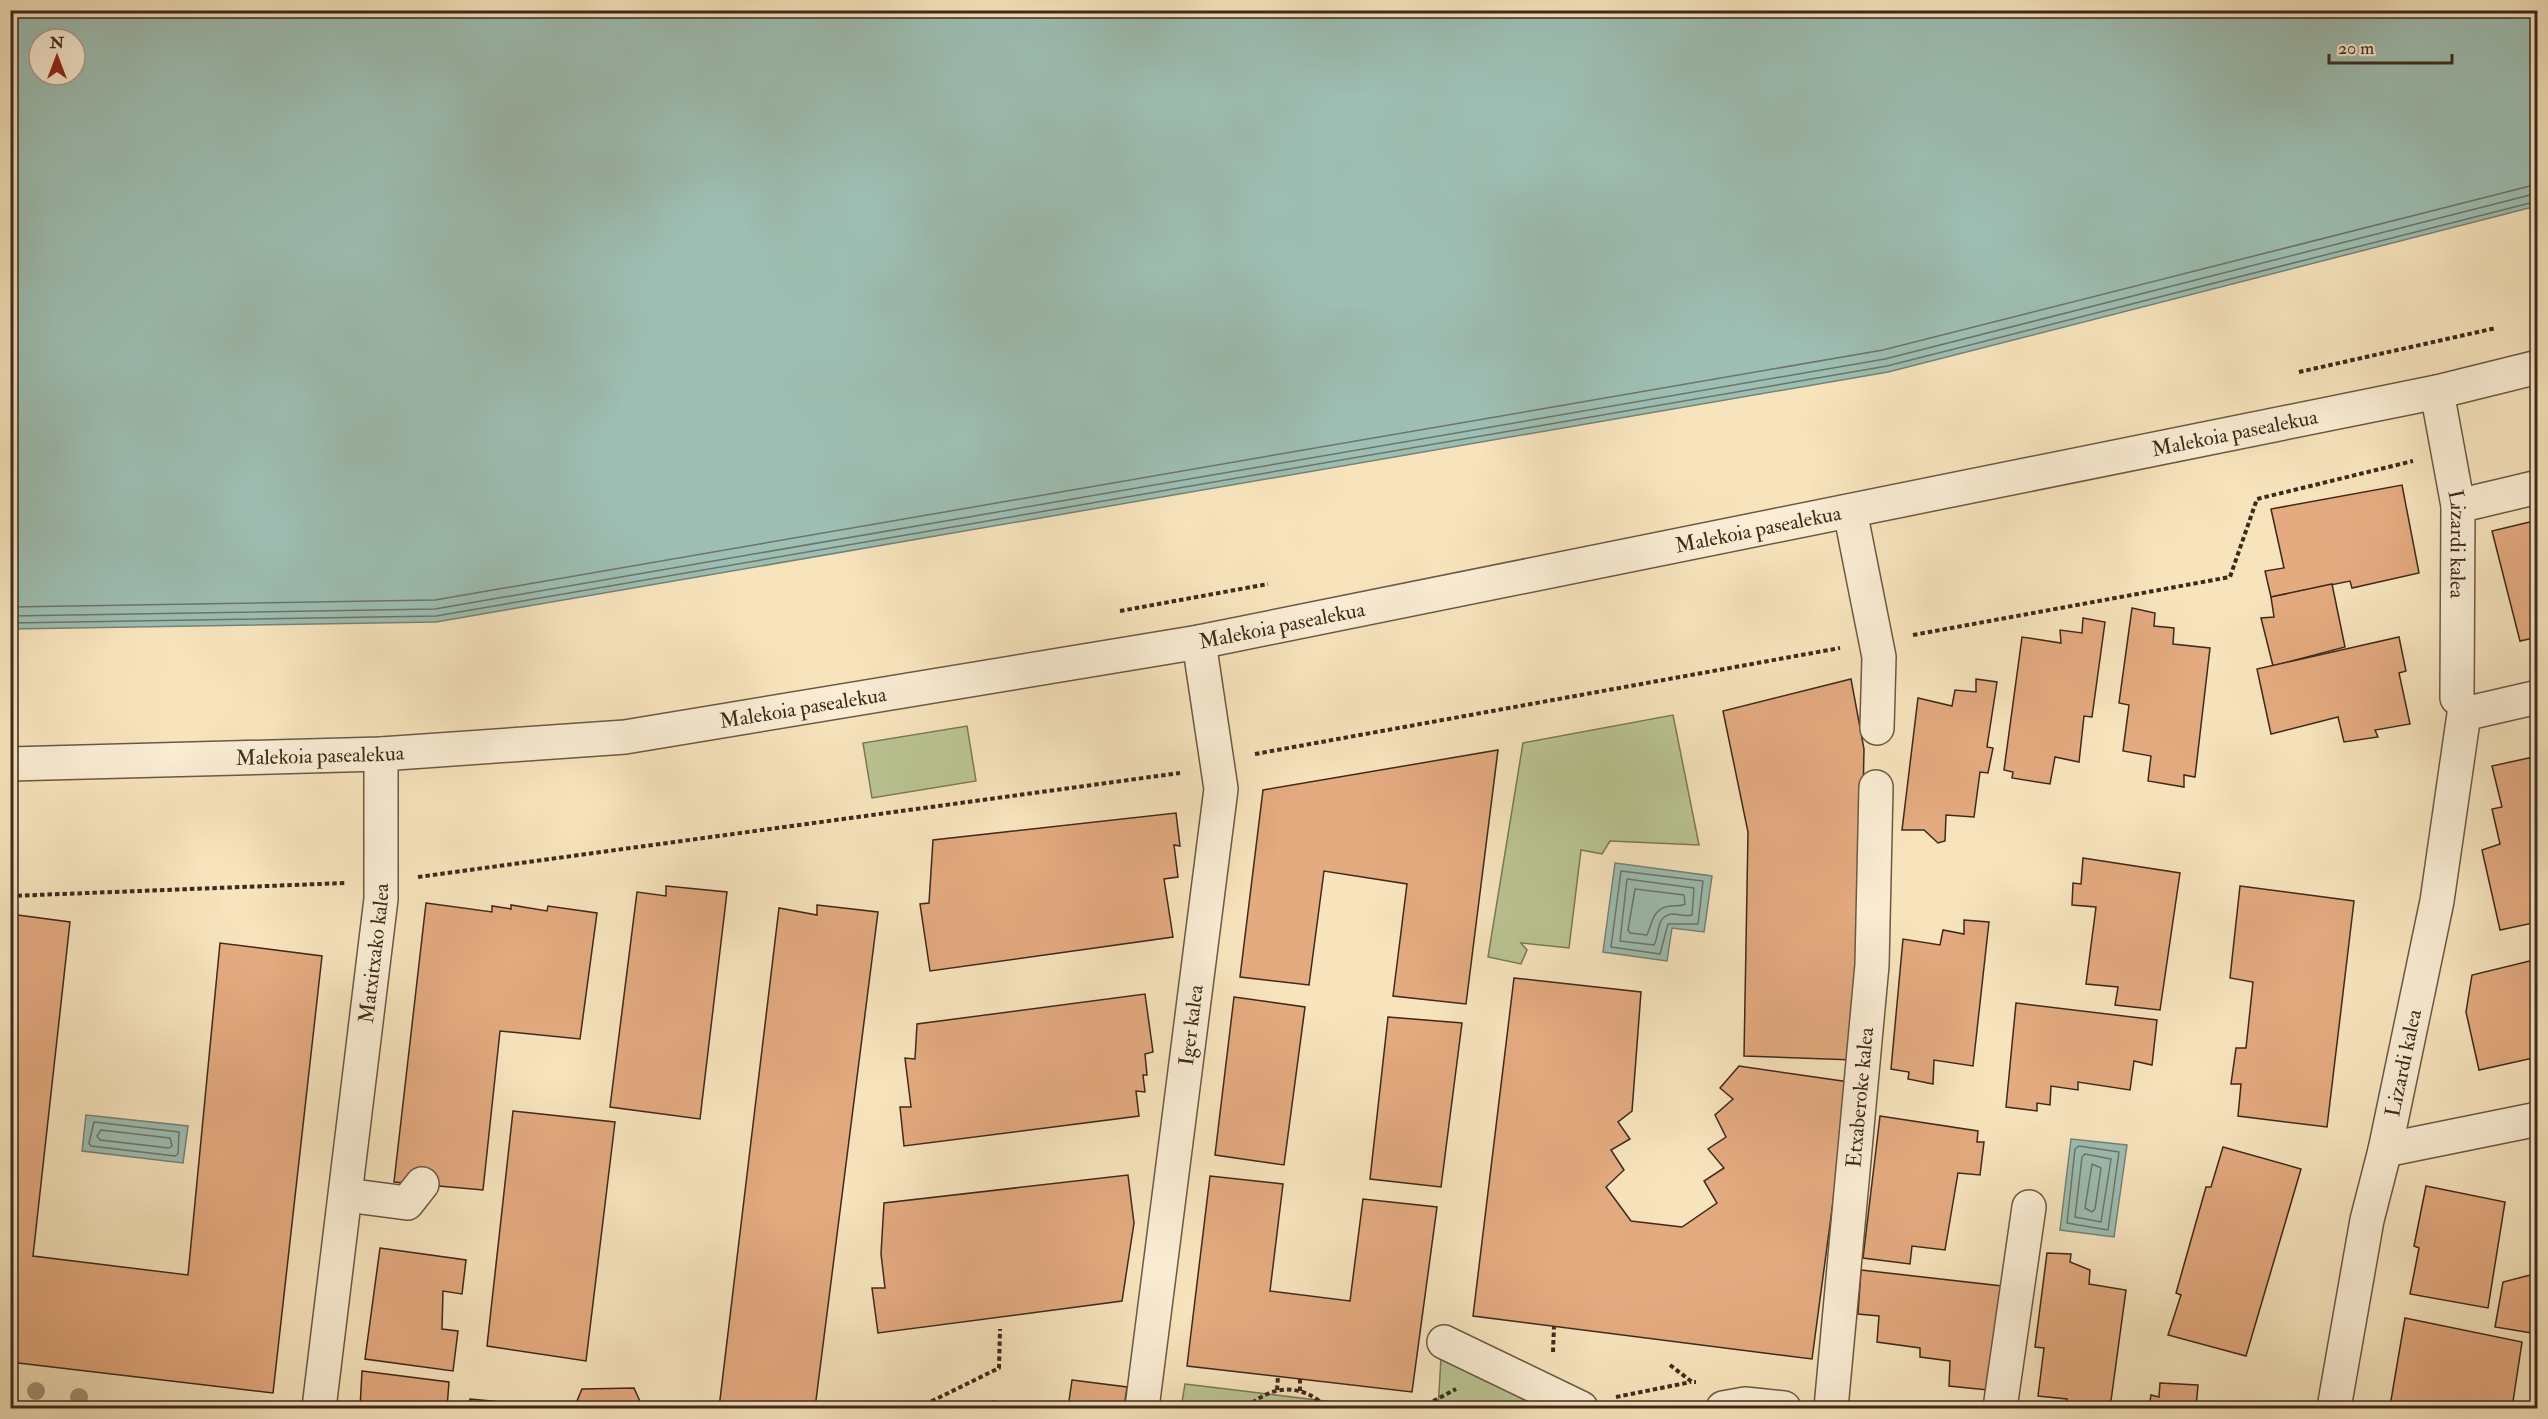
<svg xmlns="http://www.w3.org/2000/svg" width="2548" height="1419" font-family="'IM FELL Double Pica',serif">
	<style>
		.green { fill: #bac593; stroke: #7c7758; stroke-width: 1.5 }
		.water { fill: #9dbeb3; stroke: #778277; stroke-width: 1.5; fill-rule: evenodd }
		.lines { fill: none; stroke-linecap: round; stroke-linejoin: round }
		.shore { stroke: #6e7468; stroke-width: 1.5 }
		.building { fill: #e4aa80; stroke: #3e291c; stroke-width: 1.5 }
		.minor-casing { stroke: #6c5844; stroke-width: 36 }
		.path { stroke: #3e291c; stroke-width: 4; stroke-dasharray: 4.5 3; stroke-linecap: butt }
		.minor { stroke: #faedd4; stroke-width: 33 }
		.tree { fill: #a29375 }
		.labels { text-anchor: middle; stroke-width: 6; stroke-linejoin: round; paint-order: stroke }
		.street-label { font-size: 21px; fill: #3e291c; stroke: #faedd4 }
	</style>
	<rect width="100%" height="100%" fill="#f7e4bd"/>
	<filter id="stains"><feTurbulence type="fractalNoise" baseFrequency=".00333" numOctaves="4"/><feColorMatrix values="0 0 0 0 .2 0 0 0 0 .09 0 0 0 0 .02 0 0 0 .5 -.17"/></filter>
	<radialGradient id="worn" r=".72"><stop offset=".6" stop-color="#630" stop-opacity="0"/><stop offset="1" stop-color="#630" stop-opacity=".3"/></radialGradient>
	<g class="green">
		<path d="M1673 715 1699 845 1610 841 1602 854 1581 850 1569 948 1521 943 1527 950 1521 964 1488 957 1523 743Z"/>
		<path d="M967 726 976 781 872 798 863 743Z"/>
		<path d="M1441 1358 1542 1408H1438Z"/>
		<path d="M1185 1384 1383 1408H1181Z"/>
	</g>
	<g class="water">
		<path d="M10 11H2537V206L1888 372 436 622 11 629ZM39 39H75V75H39Z"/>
		<path d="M1615 863 1712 876 1704 932 1672 928 1667 961 1603 952Z"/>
		<path d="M86 1115 188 1126 183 1163 82 1151Z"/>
		<path d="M2071 1139 2127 1145 2114 1237 2060 1230Z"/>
	</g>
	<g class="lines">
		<g class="shore">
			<path d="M10 607 435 600 1883 350 2538 184"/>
			<path d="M10 616 435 609 1885 359 2538 193"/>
			<path d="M10 623 436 616 1887 366 2538 201"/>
			<path d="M1621 871 1703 881 1698 924H1668L1660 954 1611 947Z"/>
			<path d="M1627 879 1694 888 1692 915C1686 917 1680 914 1673 914 1655 915 1660 935 1654 945L1620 941Z"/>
			<path d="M1635 889 1684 895 1685 904C1680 907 1676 905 1670 906 1653 908 1652 923 1647 935L1630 933 1628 930Z"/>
			<path d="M94 1122 179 1132 178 1154 175 1156 91 1146 89 1143Z"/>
			<path d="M101 1130 170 1138 172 1146 169 1148 100 1140 97 1136Z"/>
			<path d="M2079 1146 2119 1152 2108 1230 2067 1223 2075 1149Z"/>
			<path d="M2085 1154 2111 1159 2101 1222 2075 1217 2082 1157Z"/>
			<path d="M2092 1164 2101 1168 2095 1209 2092 1212 2085 1208Z"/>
		</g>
	</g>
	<g class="building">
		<path d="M2402 485 2419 573 2352 588 2350 581 2271 597 2265 571 2284 568 2271 509Z"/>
		<path d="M2538 520V637L2520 641 2492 531Z"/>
		<path d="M2332 584 2345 647 2273 666 2261 618 2274 617 2271 597Z"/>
		<path d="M2132 608 2155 613 2154 626 2174 628 2173 644 2210 648 2195 777 2184 775V787L2148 781 2151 756 2123 751 2129 705 2119 703Z"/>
		<path d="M2083 618 2105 622 2092 717 2084 716 2079 762 2055 757 2050 784 2012 778 2013 772 2004 770 2022 637 2061 643 2060 630 2082 633Z"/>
		<path d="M2399 637 2406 671 2399 673 2410 724 2375 730 2378 737 2344 742 2338 717 2271 734 2257 669Z"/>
		<path d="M1851 679 1864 749 1860 942 1854 1060 1744 1056 1748 832 1723 711Z"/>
		<path d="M1976 679 1997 682 1987 747 1993 748 1988 773 1980 772 1974 817 1946 815 1945 841 1938 843 1924 830H1902L1918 698 1952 706 1955 690 1976 692Z"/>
		<path d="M1498 750 1466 1004 1393 996 1407 884 1324 871 1309 985 1240 977 1263 790Z"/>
		<path d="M2538 756V922L2500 930 2482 850 2500 844 2492 809 2502 807 2492 766Z"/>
		<path d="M1176 813 1180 846 1174 845 1178 877 1164 879 1173 937 930 971 920 904 929 903 933 840Z"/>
		<path d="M2083 858 2180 873 2160 1010 2115 1005 2118 987 2086 984 2096 907 2072 905 2073 883 2081 884Z"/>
		<path d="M666 886 727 892 700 1119 610 1107 637 892 666 896Z"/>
		<path d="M2240 886 2354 901 2327 1127 2238 1116 2241 1084H2231L2236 1048H2246L2253 982 2230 978Z"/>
		<path d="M426 903 492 912V906L511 909V905L547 911 548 906 597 913 580 1039 500 1031 483 1190 394 1182Z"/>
		<path d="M817 905 878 912 815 1408H719L779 908 817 915Z"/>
		<path d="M10 914 70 922 33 1256 188 1275 220 943 322 956 273 1393 10 1362Z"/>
		<path d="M1964 920 1989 922 1973 1066 1934 1060 1933 1084 1908 1079 1909 1072 1891 1069 1903 939 1940 945 1943 930 1964 934Z"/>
		<path d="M2538 959V1057L2479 1070 2466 1012 2472 975Z"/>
		<path d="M1514 978 1641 992 1632 1111 1618 1122 1630 1139 1611 1150 1624 1170 1606 1187 1631 1221 1682 1227 1717 1203 1704 1181 1724 1168 1708 1149 1726 1137 1715 1115 1733 1099 1720 1088 1739 1066 1849 1082 1812 1359 1473 1316Z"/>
		<path d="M1145 994 1153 1052 1145 1054 1147 1075H1143L1145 1092 1136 1091 1139 1116 904 1146 900 1107H911L905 1058 915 1059 917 1024Z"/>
		<path d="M1234 997 1305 1007 1284 1165 1215 1155Z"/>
		<path d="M2016 1003 2157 1020 2152 1065 2134 1061 2130 1090 2078 1082V1090L2051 1086 2050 1105 2037 1103V1111L2006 1107Z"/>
		<path d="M1388 1017 1462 1023 1441 1187 1370 1179Z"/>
		<path d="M513 1111 615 1122 586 1361 487 1346Z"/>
		<path d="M1880 1116 1978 1131 1977 1142H1984L1980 1175 1958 1173 1945 1250 1912 1246 1910 1264 1863 1258Z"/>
		<path d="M2223 1147 2301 1169 2246 1356 2168 1335 2181 1295 2176 1293 2206 1187H2211Z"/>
		<path d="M1128 1175 1134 1223 1122 1301 878 1333 872 1288H885L881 1254 884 1203Z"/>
		<path d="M1210 1176 1283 1184 1270 1291 1350 1301 1363 1199 1437 1207 1412 1392 1187 1366Z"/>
		<path d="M2426 1186 2505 1202 2488 1308 2410 1294 2419 1248 2414 1246Z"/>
		<path d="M380 1248 466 1260 462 1294 443 1291 442 1329 458 1331 453 1371 365 1359Z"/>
		<path d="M2047 1253 2071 1254 2070 1262 2090 1270 2089 1284 2126 1290 2110 1408H2066L2067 1399 2038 1396 2044 1348 2035 1347Z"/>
		<path d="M1861 1270 2002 1286 1988 1390 1949 1386 1950 1361 1920 1357V1348L1877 1342 1879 1316 1858 1314Z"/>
		<path d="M2538 1273V1334L2495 1327 2503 1282Z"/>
		<path d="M2405 1318 2522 1342 2512 1408 2390 1406Z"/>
		<path d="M362 1371 449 1382 447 1408H360Z"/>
		<path d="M1072 1380 1127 1387 1124 1408H1068Z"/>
		<path d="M2160 1383 2198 1385 2196 1407 2205 1408H2149L2151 1395 2159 1397Z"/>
		<path d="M634 1388 643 1408H574L582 1389Z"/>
		<path d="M470 1399 554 1407 469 1408Z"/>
		<path d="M992 1401 1045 1408H991Z"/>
	</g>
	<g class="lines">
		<g class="minor-casing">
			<g id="minor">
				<path id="s1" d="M2437 392 2458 506 2457 698"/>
				<path d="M2458 506 2538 487"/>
				<path d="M1850 511 1879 657 1877 728"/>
				<path id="s2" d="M10 764 381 754 625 737 1199 642 2437 392 2538 367"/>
				<path d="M2385 1150 2538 1119"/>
				<path d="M346 1195 407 1203 422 1184"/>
				<path d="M1444 1342 1581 1408"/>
				<path id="s3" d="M319 1408 381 899V754"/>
				<path id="s4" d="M1142 1408 1221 789 1199 642"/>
				<path d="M1723 1408 1745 1404 1784 1408"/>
				<path id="s5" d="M1831 1408 1872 965 1876 787"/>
				<path d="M2000 1408 2029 1207"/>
				<path id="s6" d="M2334 1408 2367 1220 2385 1150 2437 901 2464 714 2538 697"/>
			</g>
		</g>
		<g class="path">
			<path d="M2299 372 2496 328"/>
			<path d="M1120 611 1268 584"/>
			<path d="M1913 635 2230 577 2257 499 2413 461"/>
			<path d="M1255 754 1840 648"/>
			<path d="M418 877 1180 773"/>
			<path d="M10 896 345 883"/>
			<path d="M1553 1352 1554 1326"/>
			<path d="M1670 1365 1692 1382H1696"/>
			<path d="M1277 1390 1278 1376"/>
			<path d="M1300 1391V1379"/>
			<path d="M1616 1397 1691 1382"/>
			<path d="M918 1408 999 1368 1000 1329"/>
			<path d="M1247 1408C1271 1384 1303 1383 1327 1408"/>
			<path d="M1420 1408 1456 1389"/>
		</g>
		<use href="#minor" class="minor"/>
	</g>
	<g class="tree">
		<circle cx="36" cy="1391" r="9"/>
		<circle cx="79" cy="1397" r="9"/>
	</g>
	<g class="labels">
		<g class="street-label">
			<text dy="7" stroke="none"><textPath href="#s2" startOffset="2254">Malekoia pasealekua</textPath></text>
			<text dy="7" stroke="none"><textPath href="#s2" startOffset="1768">Malekoia pasealekua</textPath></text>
			<text dy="7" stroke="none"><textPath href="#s1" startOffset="154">Lizardi kalea</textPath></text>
			<text dy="7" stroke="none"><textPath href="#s2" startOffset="1282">Malekoia pasealekua</textPath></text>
			<text dy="7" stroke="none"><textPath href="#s2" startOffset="796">Malekoia pasealekua</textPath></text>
			<text dy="7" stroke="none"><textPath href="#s2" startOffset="310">Malekoia pasealekua</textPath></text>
			<text dy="7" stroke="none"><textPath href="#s3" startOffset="458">Matxitxako kalea</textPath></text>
			<text dy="7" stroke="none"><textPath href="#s4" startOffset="386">Iger kalea</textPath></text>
			<text dy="7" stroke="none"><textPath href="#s6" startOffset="352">Lizardi kalea</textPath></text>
			<text dy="7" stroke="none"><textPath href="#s5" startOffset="312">Etxaberoke kalea</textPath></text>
		</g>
	</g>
	<rect width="2548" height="1419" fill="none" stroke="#f7e4bd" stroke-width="36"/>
	<rect x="12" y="12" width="2524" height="1395" fill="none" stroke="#3e291c" stroke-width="3"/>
	<rect x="18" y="18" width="2512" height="1383" fill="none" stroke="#3e291c" stroke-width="1.5"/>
	<g transform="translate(57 57)"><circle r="28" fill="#faedd4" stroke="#af9f8a" stroke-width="1.5"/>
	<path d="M0-4.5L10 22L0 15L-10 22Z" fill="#8f2418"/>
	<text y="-9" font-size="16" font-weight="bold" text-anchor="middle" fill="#3e291c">N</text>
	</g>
	<path d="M2329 54v9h123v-9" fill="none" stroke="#3e291c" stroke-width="3"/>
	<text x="2338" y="54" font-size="18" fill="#3e291c" stroke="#faedd4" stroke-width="4.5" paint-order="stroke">20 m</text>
	<rect width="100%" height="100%" filter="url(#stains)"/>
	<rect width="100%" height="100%" fill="url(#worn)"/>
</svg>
